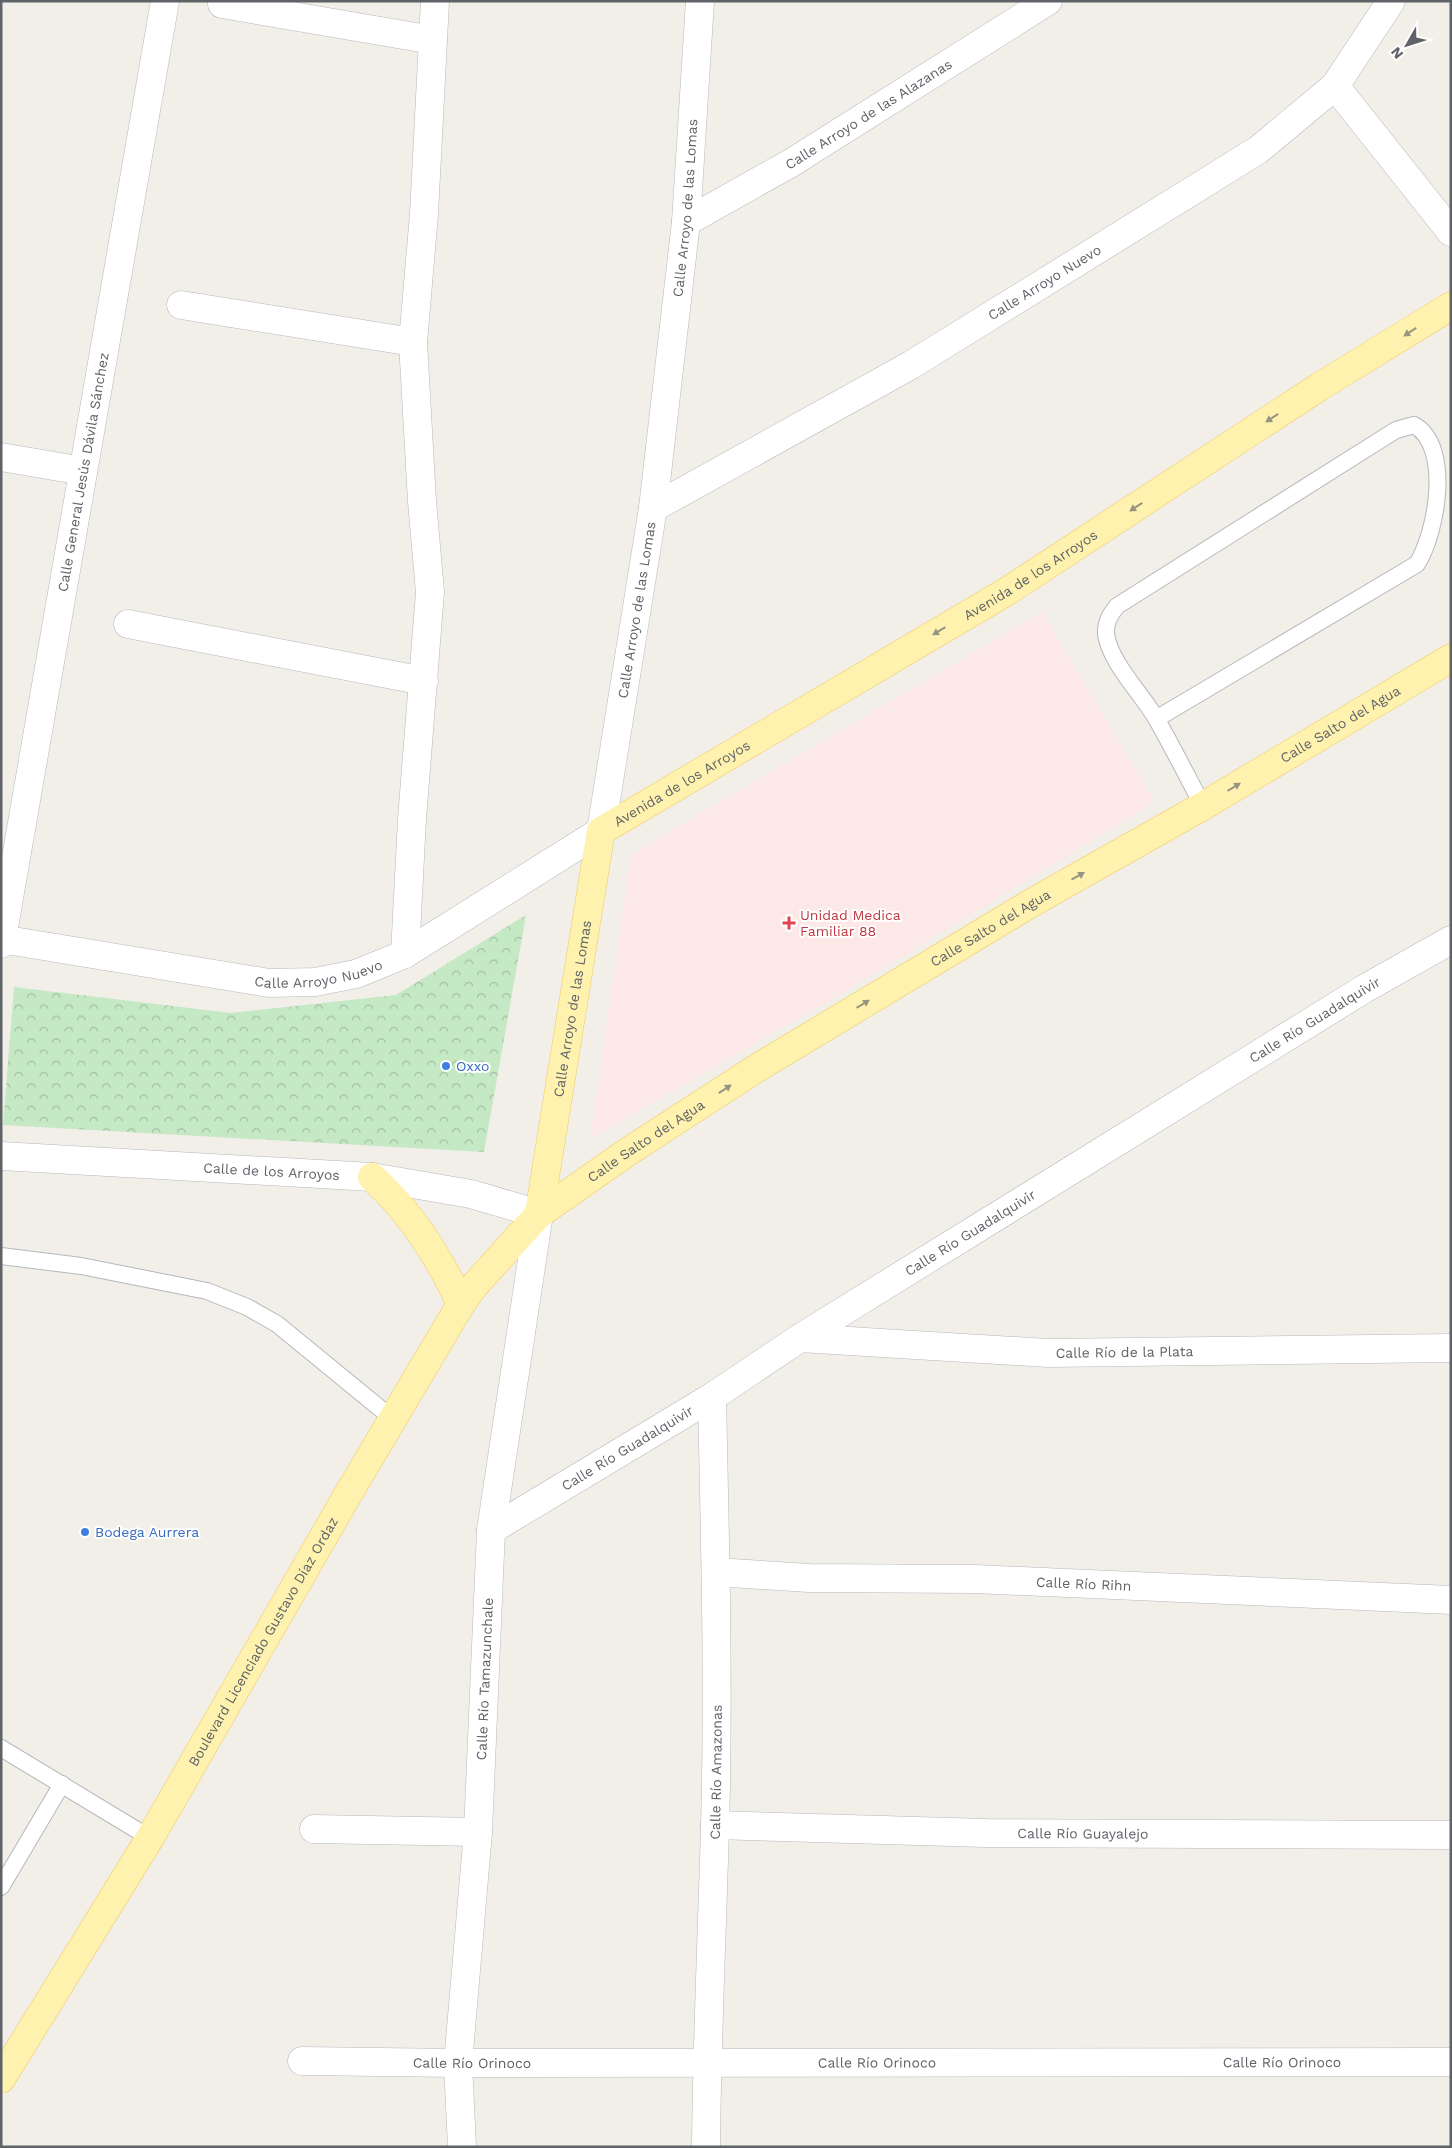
<svg xmlns="http://www.w3.org/2000/svg" width="1452" height="2148" font-family="'Work Sans',sans-serif">
	<style>
		.medical { fill: #fce8e6 }
		.park { fill: url(#park-crowns) }
		.lines { fill: none; stroke-linecap: round; stroke-linejoin: round }
		.lane-casing { stroke: #b5b8bc; stroke-width: 18 }
		.street-casing { stroke: #b5b8bc; stroke-width: 29 }
		.secondary-casing { stroke: #b6babf; stroke-width: 29 }
		.primary-casing { stroke: #f2c960; stroke-width: 29 }
		.lane { stroke: #fff; stroke-width: 16 }
		.street { stroke: #fff; stroke-width: 28 }
		.secondary { stroke: #fff; stroke-width: 28 }
		.primary { stroke: #fff2af; stroke-width: 28 }
		.oneway { fill: #979581 }
		.health-dot { fill: #e0444e; stroke: #fff; stroke-width: 2 }
		.shop-dot { fill: #3f7fe0; stroke: #fff; stroke-width: 2 }
		.labels { text-anchor: middle; stroke-width: 4; stroke-linejoin: round; paint-order: stroke }
		.street-label { font-size: 14px; fill: #5f6368; stroke: #fff }
		.health-label { font-size: 14px; fill: #be3a42; stroke: #fff; text-anchor: start }
		.shop-label { font-size: 14px; fill: #366cbe; stroke: #fff; text-anchor: start }
	</style>
	<defs>
		<pattern id="park-crowns" width="20" height="18" patternUnits="userSpaceOnUse" patternTransform="scale(1.25)"><rect width="20" height="18" fill="#c5e8c5"/><path d="M2 6a3 3 0 1 1 6 0M12 15a3 3 0 1 1 6 0" fill="none" stroke="#a3c0a4"/></pattern>
	</defs>
	<rect width="100%" height="100%" fill="#f1efe8"/>
	<path class="medical" d="M1042 612 1155 802 844 992 590 1139 631 854Z"/>
	<path class="park" d="M526 915 484 1152 3 1125 14 987 231 1013 396 995Z"/>
	<g class="lines">
		<g class="lane-casing">
			<g id="lane">
				<path d="M1156 719 1417 564C1437 532 1452 446 1414 425L1396 430 1117 606C1110 615 1105 623 1106 634 1110 663 1143 695 1157 720 1173 748 1188 778 1203 806"/>
				<path d="M1 1256 81 1266 207 1291 247 1307 277 1324 393 1419"/>
				<path d="M1 1748 150 1838"/>
				<path d="M1 1887 62 1784"/>
			</g>
		</g>
		<g class="street-casing">
			<g id="street">
				<path d="M222 4 433 40"/>
				<path d="M1335 86 1451 232"/>
				<path id="s1" d="M686 222 791 163 1048 1"/>
				<path d="M181 305 413 342"/>
				<path d="M1 457 83 471"/>
				<path id="s2" d="M653 508 911 365 1258 150 1335 86 1391 1"/>
				<path d="M128 624 424 681"/>
				<path id="s3" d="M1 939 269 983 315 982 356 974 405 954 601 831"/>
				<path id="s4" d="M1 944 165 1"/>
				<path d="M405 954 412 819 430 592 422 501 413 342 424 214 435 1"/>
				<path id="s5" d="M1 1156 372 1177 471 1194 539 1214"/>
				<path id="s6" d="M800 1338 1048 1353 1451 1348"/>
				<path id="s7" d="M491 1530 712 1397 800 1338 1364 989 1451 940"/>
				<path id="s8" d="M716 1572 809 1578 975 1579 1451 1600"/>
				<path id="s9" d="M715 1825 986 1833 1451 1835"/>
				<path d="M314 1829 478 1832"/>
				<path id="s10" d="M302 2061 458 2063 1451 2062"/>
				<path id="s11" d="M706 2147C707 2040 712 1933 715 1827 719 1683 715 1540 712 1397"/>
			</g>
		</g>
		<g class="secondary-casing">
			<g id="secondary">
				<path id="s12" d="M601 831 653 508 686 222 700 1"/>
				<path id="s13" d="M462 2147 458 2063 478 1832 491 1530 539 1214"/>
			</g>
		</g>
		<g class="primary-casing">
			<g id="primary">
				<path d="M372 1177C411 1212 439 1257 461 1304"/>
				<path id="s14" d="M539 1214 601 831 1006 592 1319 387 1451 306"/>
				<path id="s15" d="M1 2079 150 1838 347 1496 461 1304 475 1285 539 1214 629 1151 757 1068 1033 902 1203 806 1451 658"/>
			</g>
		</g>
		<use href="#lane" class="lane"/>
		<use href="#street" class="street"/>
		<use href="#secondary" class="secondary"/>
		<use href="#primary" class="primary"/>
	</g>
	<defs><path id="oneway-solid" d="M-6-.8H1V-3.2L6.5 0L1 3.2V.8H-6Z" transform="scale(1.25)"/></defs>
	<g class="oneway">
		<use href="#oneway-solid" transform="translate(1410 332) rotate(147)"/>
		<use href="#oneway-solid" transform="translate(1272 418) rotate(147)"/>
		<use href="#oneway-solid" transform="translate(1136 507) rotate(147)"/>
		<use href="#oneway-solid" transform="translate(939 631) rotate(149)"/>
		<use href="#oneway-solid" transform="translate(1234 787) rotate(-31)"/>
		<use href="#oneway-solid" transform="translate(1078 876) rotate(-29)"/>
		<use href="#oneway-solid" transform="translate(863 1004) rotate(-31)"/>
		<use href="#oneway-solid" transform="translate(725 1089) rotate(-33)"/>
	</g>
	<path class="health-dot" d="M786.5 915.5h5v5h5v5h-5v5h-5v-5h-5v-5h5z"/>
	<g class="shop-dot">
		<circle cx="446" cy="1066" r="5"/>
		<circle cx="85" cy="1532" r="5"/>
	</g>
	<g class="labels">
		<g class="street-label">
			<text dy="5" stroke="none"><textPath href="#s1" startOffset="212">Calle Arroyo de las Alazanas</textPath></text>
			<text dy="5" stroke="none"><textPath href="#s12" startOffset="629">Calle Arroyo de las Lomas</textPath></text>
			<text dy="5" stroke="none"><textPath href="#s2" startOffset="452">Calle Arroyo Nuevo</textPath></text>
			<text dy="5" stroke="none"><textPath href="#s4" startOffset="479">Calle General Jesús Dávila Sánchez</textPath></text>
			<text dy="5" stroke="none"><textPath href="#s14" startOffset="888">Avenida de los Arroyos</textPath></text>
			<text dy="5" stroke="none"><textPath href="#s12" startOffset="224">Calle Arroyo de las Lomas</textPath></text>
			<text dy="5" stroke="none"><textPath href="#s15" startOffset="1960">Calle Salto del Agua</textPath></text>
			<text dy="5" stroke="none"><textPath href="#s14" startOffset="482">Avenida de los Arroyos</textPath></text>
			<text dy="5" stroke="none"><textPath href="#s15" startOffset="1555">Calle Salto del Agua</textPath></text>
			<text dy="5" stroke="none"><textPath href="#s3" startOffset="322">Calle Arroyo Nuevo</textPath></text>
			<text dy="5" stroke="none"><textPath href="#s14" startOffset="208">Calle Arroyo de las Lomas</textPath></text>
			<text dy="5" stroke="none"><textPath href="#s7" startOffset="969">Calle Río Guadalquivir</textPath></text>
			<text dy="5" stroke="none"><textPath href="#s15" startOffset="1150">Calle Salto del Agua</textPath></text>
			<text dy="5" stroke="none"><textPath href="#s5" startOffset="271">Calle de los Arroyos</textPath></text>
			<text dy="5" stroke="none"><textPath href="#s7" startOffset="564">Calle Río Guadalquivir</textPath></text>
			<text dy="5" stroke="none"><textPath href="#s6" startOffset="325">Calle Río de la Plata</textPath></text>
			<text dy="5" stroke="none"><textPath href="#s7" startOffset="159">Calle Río Guadalquivir</textPath></text>
			<text dy="5" stroke="none"><textPath href="#s8" startOffset="368">Calle Río Rihn</textPath></text>
			<text dy="5" stroke="none"><textPath href="#s15" startOffset="510">Boulevard Licenciado Gustavo Díaz Ordaz</textPath></text>
			<text dy="5" stroke="none"><textPath href="#s13" startOffset="469">Calle Río Tamazunchale</textPath></text>
			<text dy="5" stroke="none"><textPath href="#s11" startOffset="375">Calle Río Amazonas</textPath></text>
			<text dy="5" stroke="none"><textPath href="#s9" startOffset="368">Calle Río Guayalejo</textPath></text>
			<text dy="5" stroke="none"><textPath href="#s10" startOffset="980">Calle Río Orinoco</textPath></text>
			<text dy="5" stroke="none"><textPath href="#s10" startOffset="170">Calle Río Orinoco</textPath></text>
			<text dy="5" stroke="none"><textPath href="#s10" startOffset="575">Calle Río Orinoco</textPath></text>
		</g>
		<g class="health-label">
			<text x="800" y="920">Unidad Medica<tspan x="800" dy="16">Familiar 88</tspan></text>
		</g>
		<g class="shop-label">
			<text x="456" y="1071">Oxxo</text>
			<text x="95" y="1537">Bodega Aurrera</text>
		</g>
	</g>
	<rect width="1452" height="2148" fill="none" stroke="#5f6368" stroke-width="5"/>
	<g transform="translate(1407 45) rotate(231)" stroke="#ffffff" stroke-width="4" paint-order="stroke">
	<path d="M0-4L9 19L0 12L-9 19Z" fill="#5f6368"/>
	<text y="-8" font-size="14" font-weight="bold" text-anchor="middle" fill="#5f6368">N</text>
	</g>
</svg>
